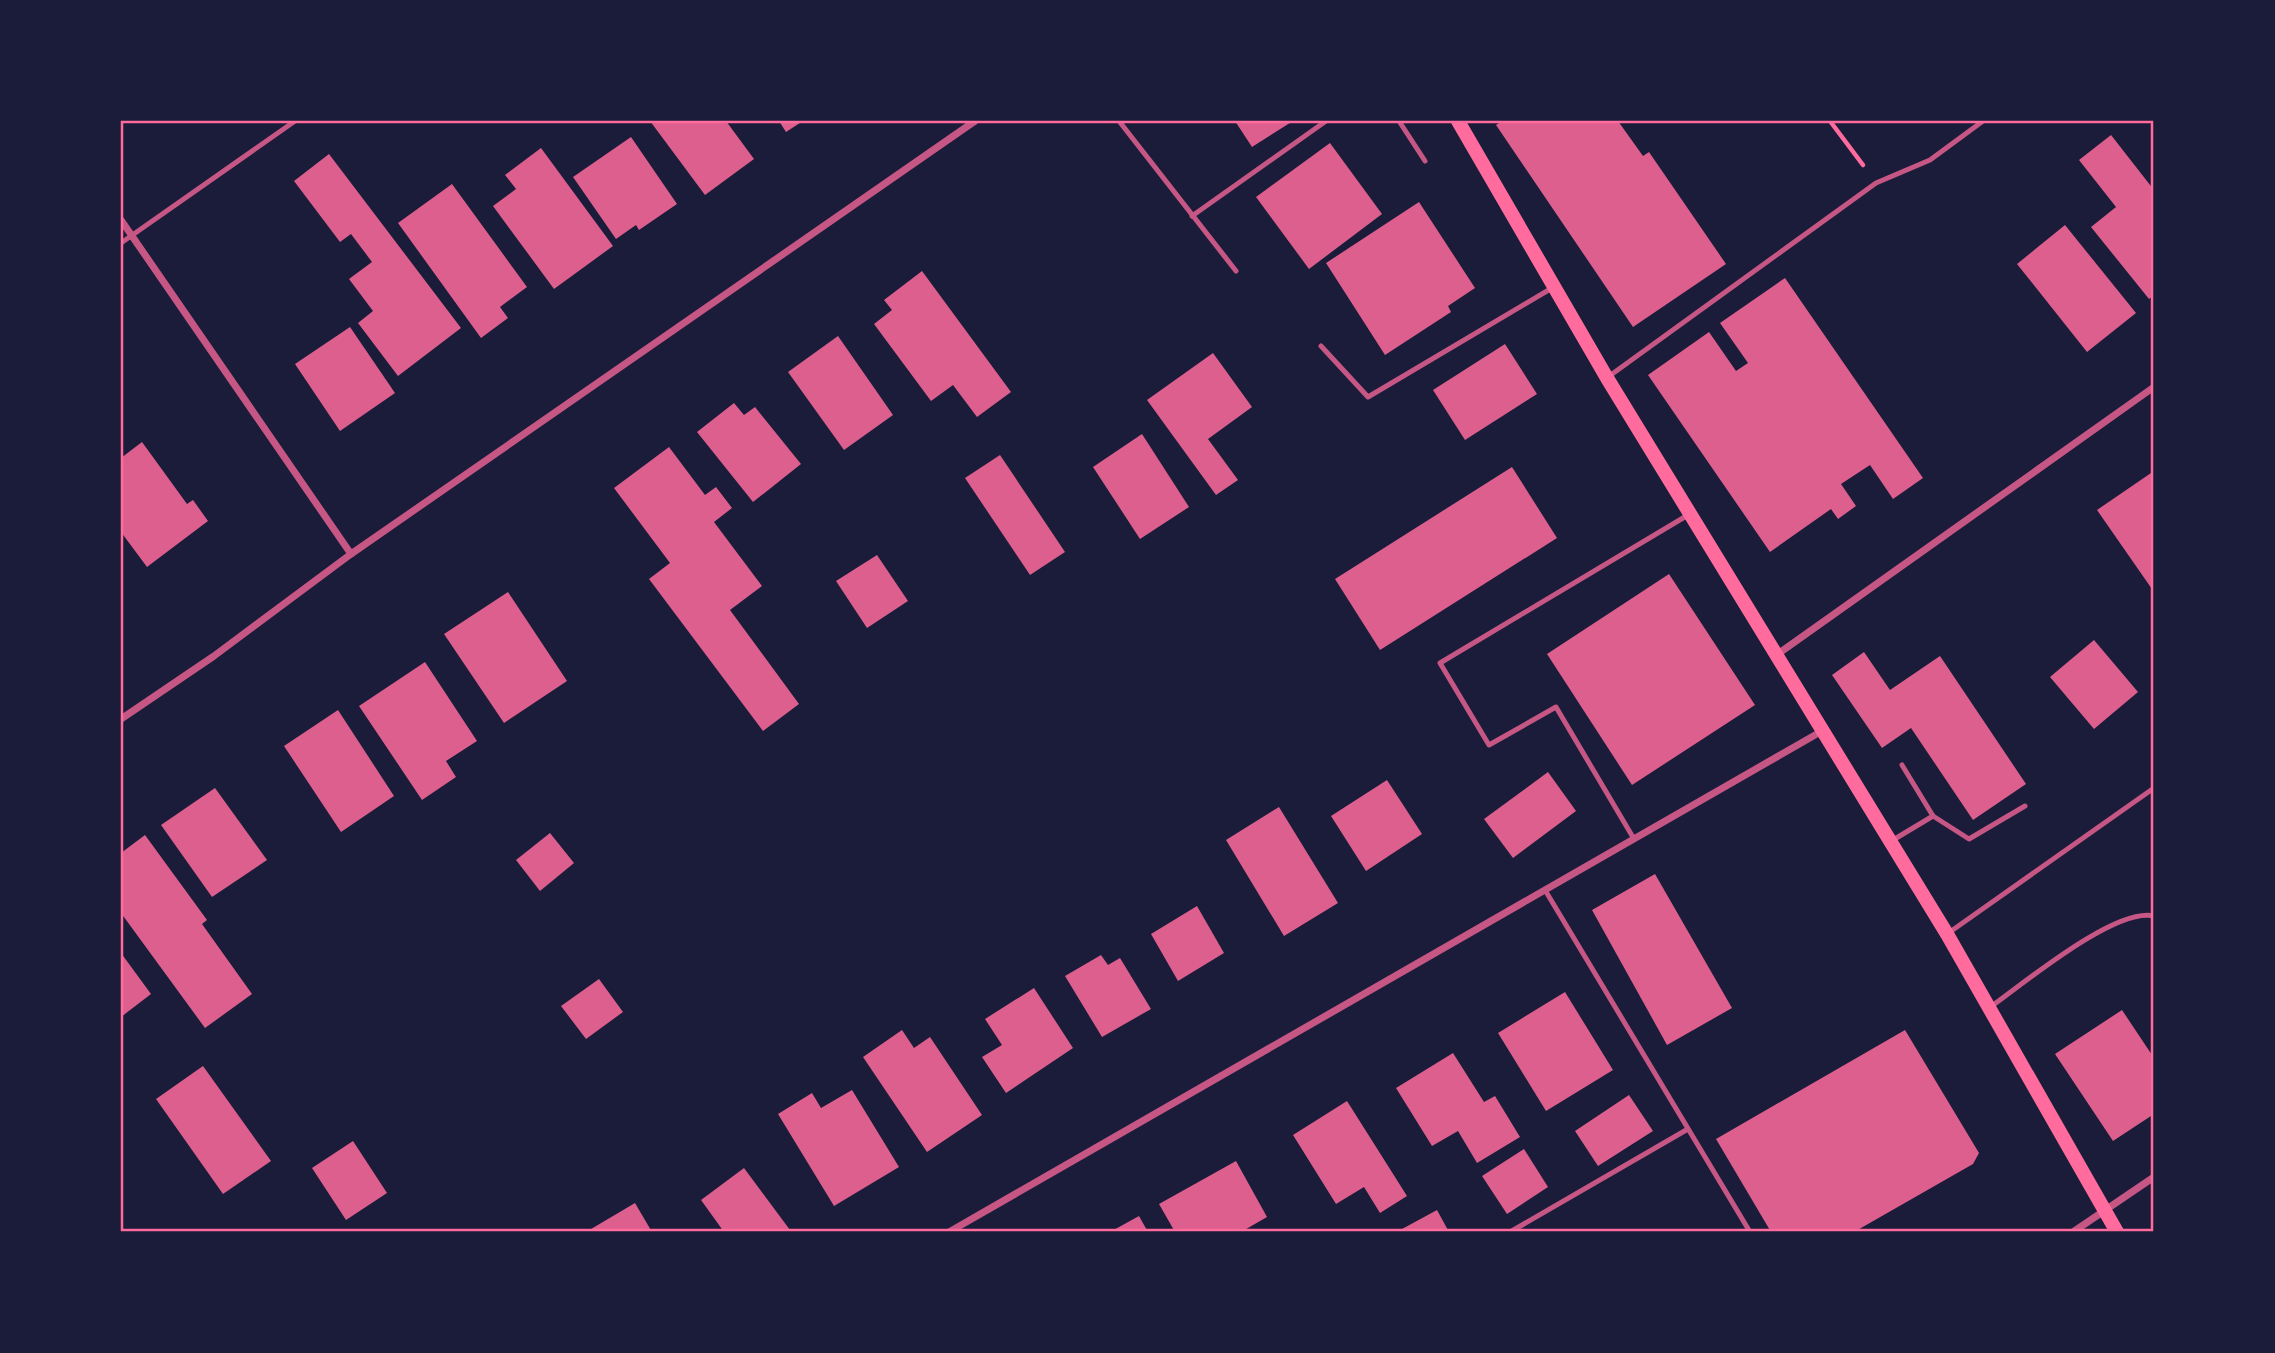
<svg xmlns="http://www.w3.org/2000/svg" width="2275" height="1353" font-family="'Alegreya Sans',sans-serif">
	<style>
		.building { fill: #dd5f8e }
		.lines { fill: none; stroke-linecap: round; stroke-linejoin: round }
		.path { stroke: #ff6b9d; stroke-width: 4.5 }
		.service { stroke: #c65784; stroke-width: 5 }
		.minor { stroke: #c65784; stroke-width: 7 }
		.secondary { stroke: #ff6b9d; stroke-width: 14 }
		.neatline { fill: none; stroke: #ff6b9d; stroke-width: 2.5 }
	</style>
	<rect width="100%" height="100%" fill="#1b1b3a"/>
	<g class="building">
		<path d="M650 121H726L754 159 705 195Z"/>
		<path d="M779 121H803L786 132Z"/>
		<path d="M1235 121H1293L1252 147Z"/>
		<path d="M1502 121H1618L1643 156 1649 152 1726 264 1633 327 1496 125Z"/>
		<path d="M2111 135 2154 190V295L2149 299 2091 227 2116 207 2079 160Z"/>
		<path d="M631 137 677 204 639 230 636 225 616 239 573 177Z"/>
		<path d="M1330 143 1382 214 1309 269 1256 197Z"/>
		<path d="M541 148 613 246 554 289 493 206 516 189 505 175Z"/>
		<path d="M329 154 461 328 398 376 358 323 373 311 349 279 372 262 351 234 340 242 294 181Z"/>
		<path d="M452 184 527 287 500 307 508 318 481 338 398 223Z"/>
		<path d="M1419 202 1475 288 1448 306 1451 312 1385 355 1326 263Z"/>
		<path d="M2065 225 2136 313 2087 352 2017 264Z"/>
		<path d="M922 271 1011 392 977 417 953 385 931 401 874 324 892 310 884 300Z"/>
		<path d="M1785 278 1923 478 1893 499 1870 465 1841 484 1856 506 1838 519 1831 509 1770 552 1648 375 1709 332 1736 371 1748 363 1720 323Z"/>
		<path d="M350 327 395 393 340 431 295 364Z"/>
		<path d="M838 336 893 415 844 450 788 372Z"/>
		<path d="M1505 344 1537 394 1465 440 1433 390Z"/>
		<path d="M1213 353 1252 407 1208 439 1238 480 1216 495 1147 400Z"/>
		<path d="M734 403 744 415 755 407 801 464 753 502 697 432Z"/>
		<path d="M1142 434 1189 507 1140 539 1093 467Z"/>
		<path d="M142 442 187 504 193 500 208 521 147 567 121 532V458Z"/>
		<path d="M669 447 705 495 716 487 732 508 714 522 762 586 730 610 799 704 763 731 649 579 670 563 614 488Z"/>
		<path d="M1000 455 1065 552 1030 575 965 478Z"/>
		<path d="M1512 467 1557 538 1380 650 1335 579Z"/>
		<path d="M2151 473 2154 478V592L2097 510Z"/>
		<path d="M877 555 908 601 867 628 836 581Z"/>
		<path d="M1669 574 1755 705 1632 785 1547 654Z"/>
		<path d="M508 592 567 681 504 723 444 634Z"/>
		<path d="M2094 640 2138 692 2094 729 2050 677Z"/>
		<path d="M1864 652 1890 690 1940 656 2026 784 1973 820 1911 728 1882 748 1832 675Z"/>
		<path d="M425 662 477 741 446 761 456 777 422 800 359 706Z"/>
		<path d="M338 710 394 796 341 832 284 746Z"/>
		<path d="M1548 772 1576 811 1513 858 1484 819Z"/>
		<path d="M1387 780 1422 834 1366 871 1331 816Z"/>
		<path d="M215 788 267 860 212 897 161 825Z"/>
		<path d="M1279 807 1338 903 1284 936 1226 840Z"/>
		<path d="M550 833 574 863 540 891 516 860Z"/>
		<path d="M145 835 207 920 202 924 252 994 205 1028 121 913V853Z"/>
		<path d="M1655 874 1732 1008 1667 1045 1592 910Z"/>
		<path d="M1197 906 1224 953 1178 981 1151 934Z"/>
		<path d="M121 953 151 994 121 1017Z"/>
		<path d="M1101 955 1108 965 1120 958 1151 1009 1102 1037 1065 976Z"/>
		<path d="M599 979 623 1012 586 1039 561 1006Z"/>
		<path d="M1034 988 1073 1048 1006 1093 982 1057 1002 1045 985 1019Z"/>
		<path d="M1565 992 1613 1070 1546 1111 1498 1033Z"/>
		<path d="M2122 1010 2154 1058V1114L2113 1141 2055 1054Z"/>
		<path d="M902 1030 914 1048 930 1037 982 1115 927 1152 863 1057Z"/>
		<path d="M1905 1030 1979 1153 1973 1164 1854 1232H1771L1716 1139Z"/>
		<path d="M1453 1053 1484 1102 1495 1096 1520 1137 1477 1163 1458 1131 1432 1146 1396 1088Z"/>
		<path d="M203 1066 271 1161 223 1194 156 1099Z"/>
		<path d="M852 1090 899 1167 834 1206 778 1114 812 1093 821 1108Z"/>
		<path d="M1629 1095 1653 1131 1598 1166 1575 1131Z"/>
		<path d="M1347 1101 1407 1196 1380 1213 1364 1187 1336 1204 1293 1135Z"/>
		<path d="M353 1141 387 1193 346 1220 312 1168Z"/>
		<path d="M1524 1149 1548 1187 1507 1214 1482 1176Z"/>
		<path d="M1236 1161 1267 1217 1241 1232H1175L1159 1204Z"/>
		<path d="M744 1168 790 1230 787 1232H724L701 1200Z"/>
		<path d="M635 1203 652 1232H586Z"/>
		<path d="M1437 1210 1449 1232H1404L1402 1229Z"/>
		<path d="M1139 1216 1148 1232H1110Z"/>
	</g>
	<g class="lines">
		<path class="path" d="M1830 121 1863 165"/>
		<g class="service">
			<path d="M1119 121 1236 271"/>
			<path d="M1399 121 1425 161"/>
			<path d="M1192 216 1326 121"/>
			<path d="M121 243 295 121"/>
			<path d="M1321 346 1368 397 1552 288"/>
			<path d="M1608 377 1876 183 1930 160 1983 121"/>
			<path d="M1902 765 1933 816 1969 839 2025 806"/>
			<path d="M1634 839 1556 707 1489 745 1440 663 1688 515"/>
			<path d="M1893 840 1933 816"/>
			<path d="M1545 890 1750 1232"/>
			<path d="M1947 934 2154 788"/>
			<path d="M1989 1008C2023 984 2115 907 2154 916"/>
			<path d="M1510 1232 1688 1129"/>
		</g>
		<g class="minor">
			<path d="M121 220 351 554"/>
			<path d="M1775 656 2154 387"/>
			<path d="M121 719 214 656 351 554 975 121"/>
			<path d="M949 1232 1822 731"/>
			<path d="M2073 1232 2154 1177"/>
		</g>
		<path class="secondary" d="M1458 121 1607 378 1947 934 2117 1232"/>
	</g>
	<rect width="2275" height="1353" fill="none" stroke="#1b1b3a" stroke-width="245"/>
	<rect x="122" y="122" width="2030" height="1108" class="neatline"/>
</svg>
